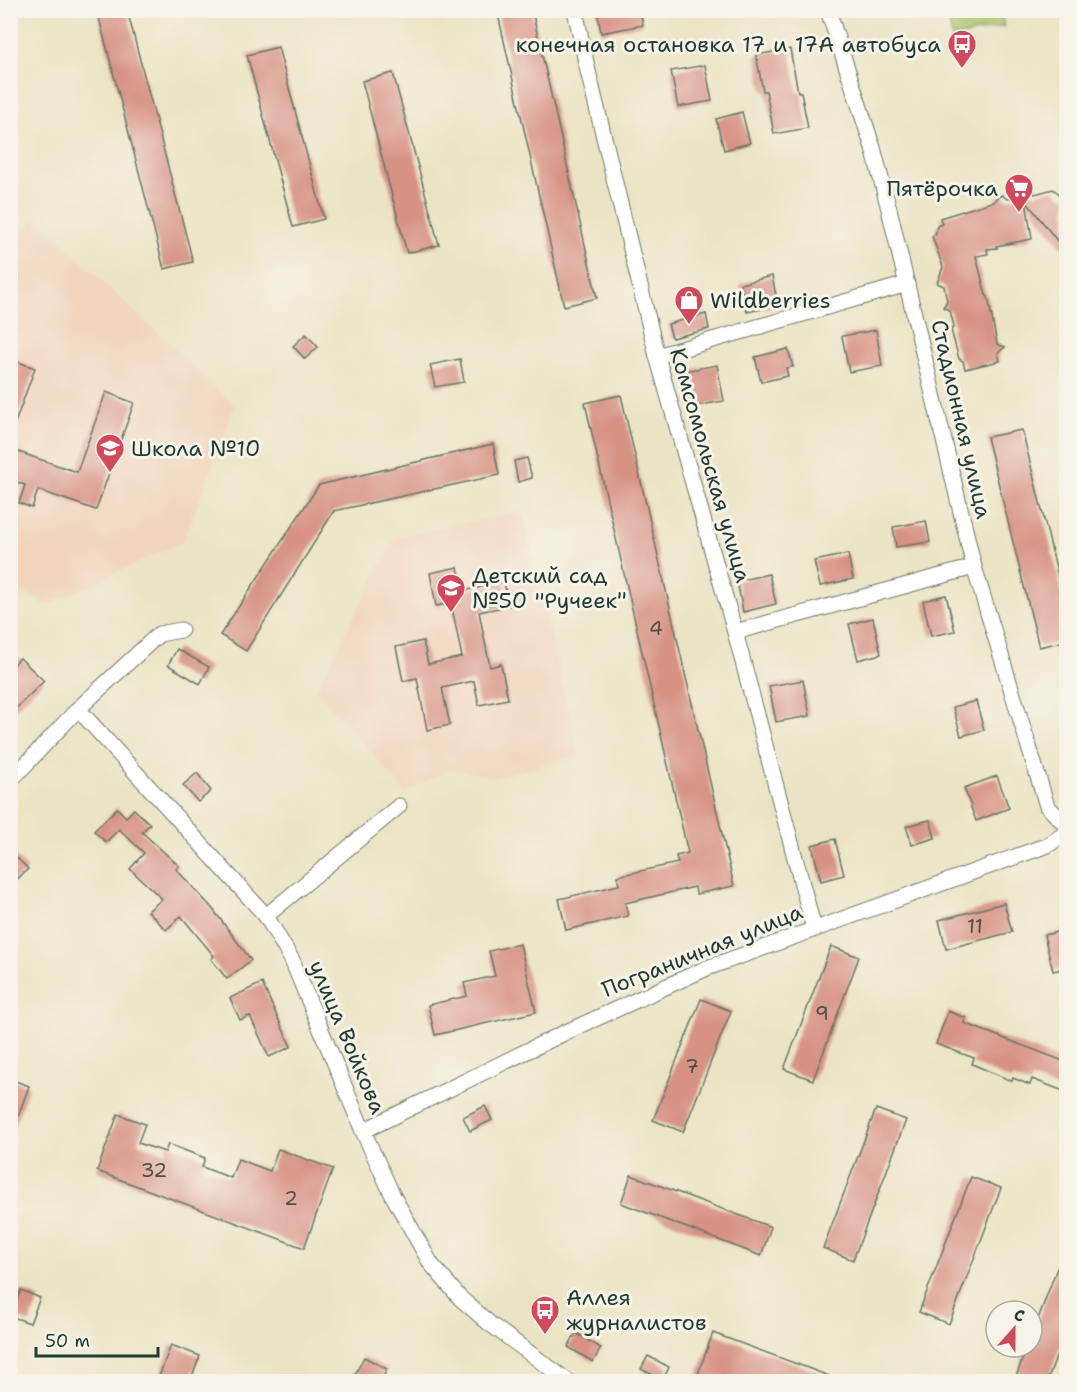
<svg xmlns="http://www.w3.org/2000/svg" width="1077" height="1392" font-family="'Shantell Sans',sans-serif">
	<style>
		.built { fill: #f1d5bd }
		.green { fill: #a7c168; stroke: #637f4e; stroke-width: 1.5 }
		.building { fill: #d79284 }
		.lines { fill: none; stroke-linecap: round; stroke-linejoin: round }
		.minor-casing { stroke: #676; stroke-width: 17 }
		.minor { stroke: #fff; stroke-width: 15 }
		.labels { text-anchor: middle; stroke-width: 6; stroke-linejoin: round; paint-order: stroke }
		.number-label { font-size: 20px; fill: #4d5248 }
		.poi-label { font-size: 22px; fill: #1f3d34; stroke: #f7f3e8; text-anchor: start }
		.street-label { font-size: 22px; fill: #1f3d34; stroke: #f7f3e8 }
	</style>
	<rect width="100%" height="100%" fill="#f7f3e8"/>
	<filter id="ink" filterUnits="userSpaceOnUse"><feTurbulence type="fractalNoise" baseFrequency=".0167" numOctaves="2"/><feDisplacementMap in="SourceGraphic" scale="12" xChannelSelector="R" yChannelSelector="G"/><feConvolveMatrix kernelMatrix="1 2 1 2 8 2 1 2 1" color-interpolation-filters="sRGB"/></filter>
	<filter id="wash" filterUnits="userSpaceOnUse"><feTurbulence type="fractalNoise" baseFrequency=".008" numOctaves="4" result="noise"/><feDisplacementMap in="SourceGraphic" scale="24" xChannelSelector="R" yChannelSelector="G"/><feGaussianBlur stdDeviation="1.35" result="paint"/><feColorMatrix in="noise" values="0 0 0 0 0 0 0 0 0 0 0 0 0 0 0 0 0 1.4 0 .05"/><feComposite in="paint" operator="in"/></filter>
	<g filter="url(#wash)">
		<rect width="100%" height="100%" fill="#ebe4c4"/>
		<g class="built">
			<path d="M36 218 235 406 183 542 47 605 11 587V242Z"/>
			<path d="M522 511 579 756 497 777 450 769 406 793 316 689 396 537Z"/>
		</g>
		<path class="green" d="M947 11H1000L1004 26 952 38Z"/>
		<g id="blocks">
			<g class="building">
				<path d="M97 10H127L193 262 164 269Z"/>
				<path d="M497 10H532L597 298 564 306Z"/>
				<path d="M597 10H640L643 25 601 33Z"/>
				<path d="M278 47 324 219 293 227 247 55Z"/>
				<path d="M790 49 798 92H801L808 128 774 134 766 91H763L756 55Z"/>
				<path d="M705 65 712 101 678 107 671 71Z"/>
				<path d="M393 73 439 245 407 253 362 81Z"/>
				<path d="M742 112 750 143 724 150 716 119Z"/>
				<path d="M1011 182 1035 194 1053 189 1066 199V252L1026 201 1032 239 996 246 997 248 987 249 988 254 976 256 986 295 988 297 997 344 1005 347 998 353 1000 361 965 369 963 361 959 359 951 330 954 326 950 311 943 307 947 301 944 286 937 283 943 267 932 236 935 235 937 226 942 224 940 218 995 201 996 198 1002 195 1007 199 1022 196Z"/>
				<path d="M772 276 778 305 747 312 740 284Z"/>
				<path d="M706 314 709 329 672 338 668 324Z"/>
				<path d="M876 330 882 366 849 372 842 336Z"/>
				<path d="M306 334 318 347 305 359 293 346Z"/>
				<path d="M788 349 793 367 786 368 788 376 761 382 755 357Z"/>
				<path d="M10 359 35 368 12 431H10Z"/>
				<path d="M460 359 464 382 435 387 430 365Z"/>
				<path d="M717 365 724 401 691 407 684 371Z"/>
				<path d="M106 392 134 403 96 510 38 490 32 508 19 503 25 485 10 480V449L77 472Z"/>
				<path d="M621 395 734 886 696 894 695 887 625 903 628 916 566 930 559 899 619 885 617 876 678 863 676 856 688 853 585 403Z"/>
				<path d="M1022 430 1066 608V641L1039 647 987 437Z"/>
				<path d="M493 444 499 475 334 511 246 651 220 635 319 485Z"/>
				<path d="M527 458 532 478 518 482 514 461Z"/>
				<path d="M926 521 930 542 896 547 893 527Z"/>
				<path d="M848 554 853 579 820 586 814 561Z"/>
				<path d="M458 567 463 591 504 582 509 606 479 612 490 667 501 664 508 699 479 705 474 681 442 688 450 725 427 730 417 678 403 681 396 647 423 641 428 664 462 657 451 603 436 606 430 573Z"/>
				<path d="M769 574 776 604 743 612 737 581Z"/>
				<path d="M946 595 955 631 931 636 923 601Z"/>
				<path d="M873 618 881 654 858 660 849 624Z"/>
				<path d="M177 649 209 667 200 684 168 665Z"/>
				<path d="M20 658 44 681 10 714V668Z"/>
				<path d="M803 680 810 716 776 722 769 686Z"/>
				<path d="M976 701 984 730 961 736 953 707Z"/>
				<path d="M197 773 211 791 198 802 183 785Z"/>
				<path d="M997 776 1009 808 976 821 964 788Z"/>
				<path d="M117 808 126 817 134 809 150 824 142 832 179 866 176 869 212 908 251 960 227 979 211 959 214 956 181 916 166 930 148 911 162 899 130 869 144 853 119 829 106 842 94 831Z"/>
				<path d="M930 820 935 838 912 845 906 826Z"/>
				<path d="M835 839 844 875 821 881 812 845Z"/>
				<path d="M10 851 28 869 10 886Z"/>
				<path d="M1004 903 1012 932 946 949 939 920Z"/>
				<path d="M1066 930V968L1053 971 1044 935Z"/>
				<path d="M520 944 536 1012 435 1035 428 1005 467 996 464 983 495 976 489 951Z"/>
				<path d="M831 946 859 957 813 1080 784 1069Z"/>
				<path d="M262 983 291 1047 269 1057 250 1016 240 1020 230 998Z"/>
				<path d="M701 999 731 1011 683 1132 653 1120Z"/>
				<path d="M948 1011 966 1018 964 1023 1066 1062V1092L1032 1079 1030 1085 1013 1078 1012 1081 972 1064 974 1058 936 1044Z"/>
				<path d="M10 1079 29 1086 12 1133H10Z"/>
				<path d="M485 1106 492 1120 470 1131 463 1117Z"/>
				<path d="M876 1109 906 1120 853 1260 823 1248Z"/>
				<path d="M118 1114 145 1124 138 1143 165 1152 168 1144 205 1158 202 1167 231 1178 238 1159 270 1171 278 1149 333 1169 304 1248 97 1171Z"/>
				<path d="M631 1175 771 1227 761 1256 621 1203Z"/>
				<path d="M971 1177 1001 1188 949 1324 919 1312Z"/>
				<path d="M1065 1247 1066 1330 1047 1382H1014L1027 1347H1032V1335Z"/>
				<path d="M21 1290 40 1298 30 1323 10 1316Z"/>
				<path d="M576 1333 601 1348 593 1362 568 1347Z"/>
				<path d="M713 1333 840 1380 839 1382H695Z"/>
				<path d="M171 1345 200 1356 190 1382H157Z"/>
				<path d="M648 1356 669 1367 663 1380 641 1369Z"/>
				<path d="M364 1357 387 1369 381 1382H351Z"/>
			</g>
		</g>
	</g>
	<g filter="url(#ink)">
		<use href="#blocks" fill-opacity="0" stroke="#676" stroke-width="1.5"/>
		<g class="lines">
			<g class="minor-casing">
				<g id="minor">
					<path d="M575 10 587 67 657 356 735 632 814 929"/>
					<path d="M830 16 873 148 889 209 974 567 1047 806 1066 825"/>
					<path d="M657 356 907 284"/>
					<path d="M735 632 974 567"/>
					<path d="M78 709 266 916 292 960 363 1131 393 1196 431 1264 460 1298 490 1324 569 1382"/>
					<path d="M10 781 78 709 159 634 181 630"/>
					<path d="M266 916 399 806"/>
					<path d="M363 1131 564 1033 707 968 1048 845 1066 833"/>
				</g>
			</g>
			<use href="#minor" class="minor"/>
		</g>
	</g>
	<defs>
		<g id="bus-pin" transform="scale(1.5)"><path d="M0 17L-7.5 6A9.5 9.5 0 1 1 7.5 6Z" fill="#d1495b" stroke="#f7f3e8"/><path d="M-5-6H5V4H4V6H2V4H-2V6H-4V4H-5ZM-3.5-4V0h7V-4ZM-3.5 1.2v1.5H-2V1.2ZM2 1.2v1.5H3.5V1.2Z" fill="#fff"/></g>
		<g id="supermarket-pin" transform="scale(1.5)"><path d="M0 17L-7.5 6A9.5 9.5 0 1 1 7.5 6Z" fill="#d1495b" stroke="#f7f3e8"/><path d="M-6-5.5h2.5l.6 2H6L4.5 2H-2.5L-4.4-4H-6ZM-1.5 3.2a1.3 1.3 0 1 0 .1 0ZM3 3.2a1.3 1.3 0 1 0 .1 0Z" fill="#fff"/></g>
		<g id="shop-pin" transform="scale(1.5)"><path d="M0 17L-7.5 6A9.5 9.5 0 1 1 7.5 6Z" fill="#d1495b" stroke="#f7f3e8"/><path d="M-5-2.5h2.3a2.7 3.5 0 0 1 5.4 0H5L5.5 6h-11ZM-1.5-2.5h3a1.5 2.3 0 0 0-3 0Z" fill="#fff"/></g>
		<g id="school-pin" transform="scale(1.5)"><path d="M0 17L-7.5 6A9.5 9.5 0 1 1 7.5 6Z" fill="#d1495b" stroke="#f7f3e8"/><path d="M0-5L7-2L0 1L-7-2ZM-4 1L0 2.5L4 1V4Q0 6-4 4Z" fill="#fff"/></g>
	</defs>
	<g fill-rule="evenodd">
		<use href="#bus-pin" x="962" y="44"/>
		<use href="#supermarket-pin" x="1019" y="188"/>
		<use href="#shop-pin" x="689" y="300"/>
		<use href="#school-pin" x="110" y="448"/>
		<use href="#school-pin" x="451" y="588"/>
		<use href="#bus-pin" x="545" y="1310"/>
	</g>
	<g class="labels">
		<g class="number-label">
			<text x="656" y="635">4</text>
			<text x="975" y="933">11</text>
			<text x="822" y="1020">9</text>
			<text x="692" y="1073">7</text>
			<text x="154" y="1177">32</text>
			<text x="291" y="1205">2</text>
		</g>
		<g class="poi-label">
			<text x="941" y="52" text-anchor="end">конечная остановка 17 и 17А автобуса</text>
			<text x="998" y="196" text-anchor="end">Пятёрочка</text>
			<text x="710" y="308">Wildberries</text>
			<text x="131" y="456">Школа №10</text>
			<text x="472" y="583">Детский сад<tspan x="472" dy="25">№50 "Ручеек"</tspan></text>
			<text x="566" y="1305">Аллея<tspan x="566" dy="25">журналистов</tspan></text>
		</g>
		<g class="street-label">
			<text transform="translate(962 419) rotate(77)" y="8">Стадионная улица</text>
			<text transform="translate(711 465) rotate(74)" y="8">Комсомольская улица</text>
			<text transform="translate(702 950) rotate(-22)" y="8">Пограничная улица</text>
			<text transform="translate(348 1037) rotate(67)" y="8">улица Войкова</text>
		</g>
	</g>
	<rect width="1077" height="1392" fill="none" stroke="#f7f3e8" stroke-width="36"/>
	<g transform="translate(1014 1329) rotate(21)"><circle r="28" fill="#f7f3e8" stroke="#a1aaa0" stroke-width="1.5"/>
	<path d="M0-4.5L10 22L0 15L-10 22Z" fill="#d1495b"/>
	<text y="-9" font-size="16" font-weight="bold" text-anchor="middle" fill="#1f3d34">С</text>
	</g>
	<path d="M36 1347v9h122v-9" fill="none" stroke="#1f3d34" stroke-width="3"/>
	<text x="45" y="1347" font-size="18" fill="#1f3d34" stroke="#f7f3e8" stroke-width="4.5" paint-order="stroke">50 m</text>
</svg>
